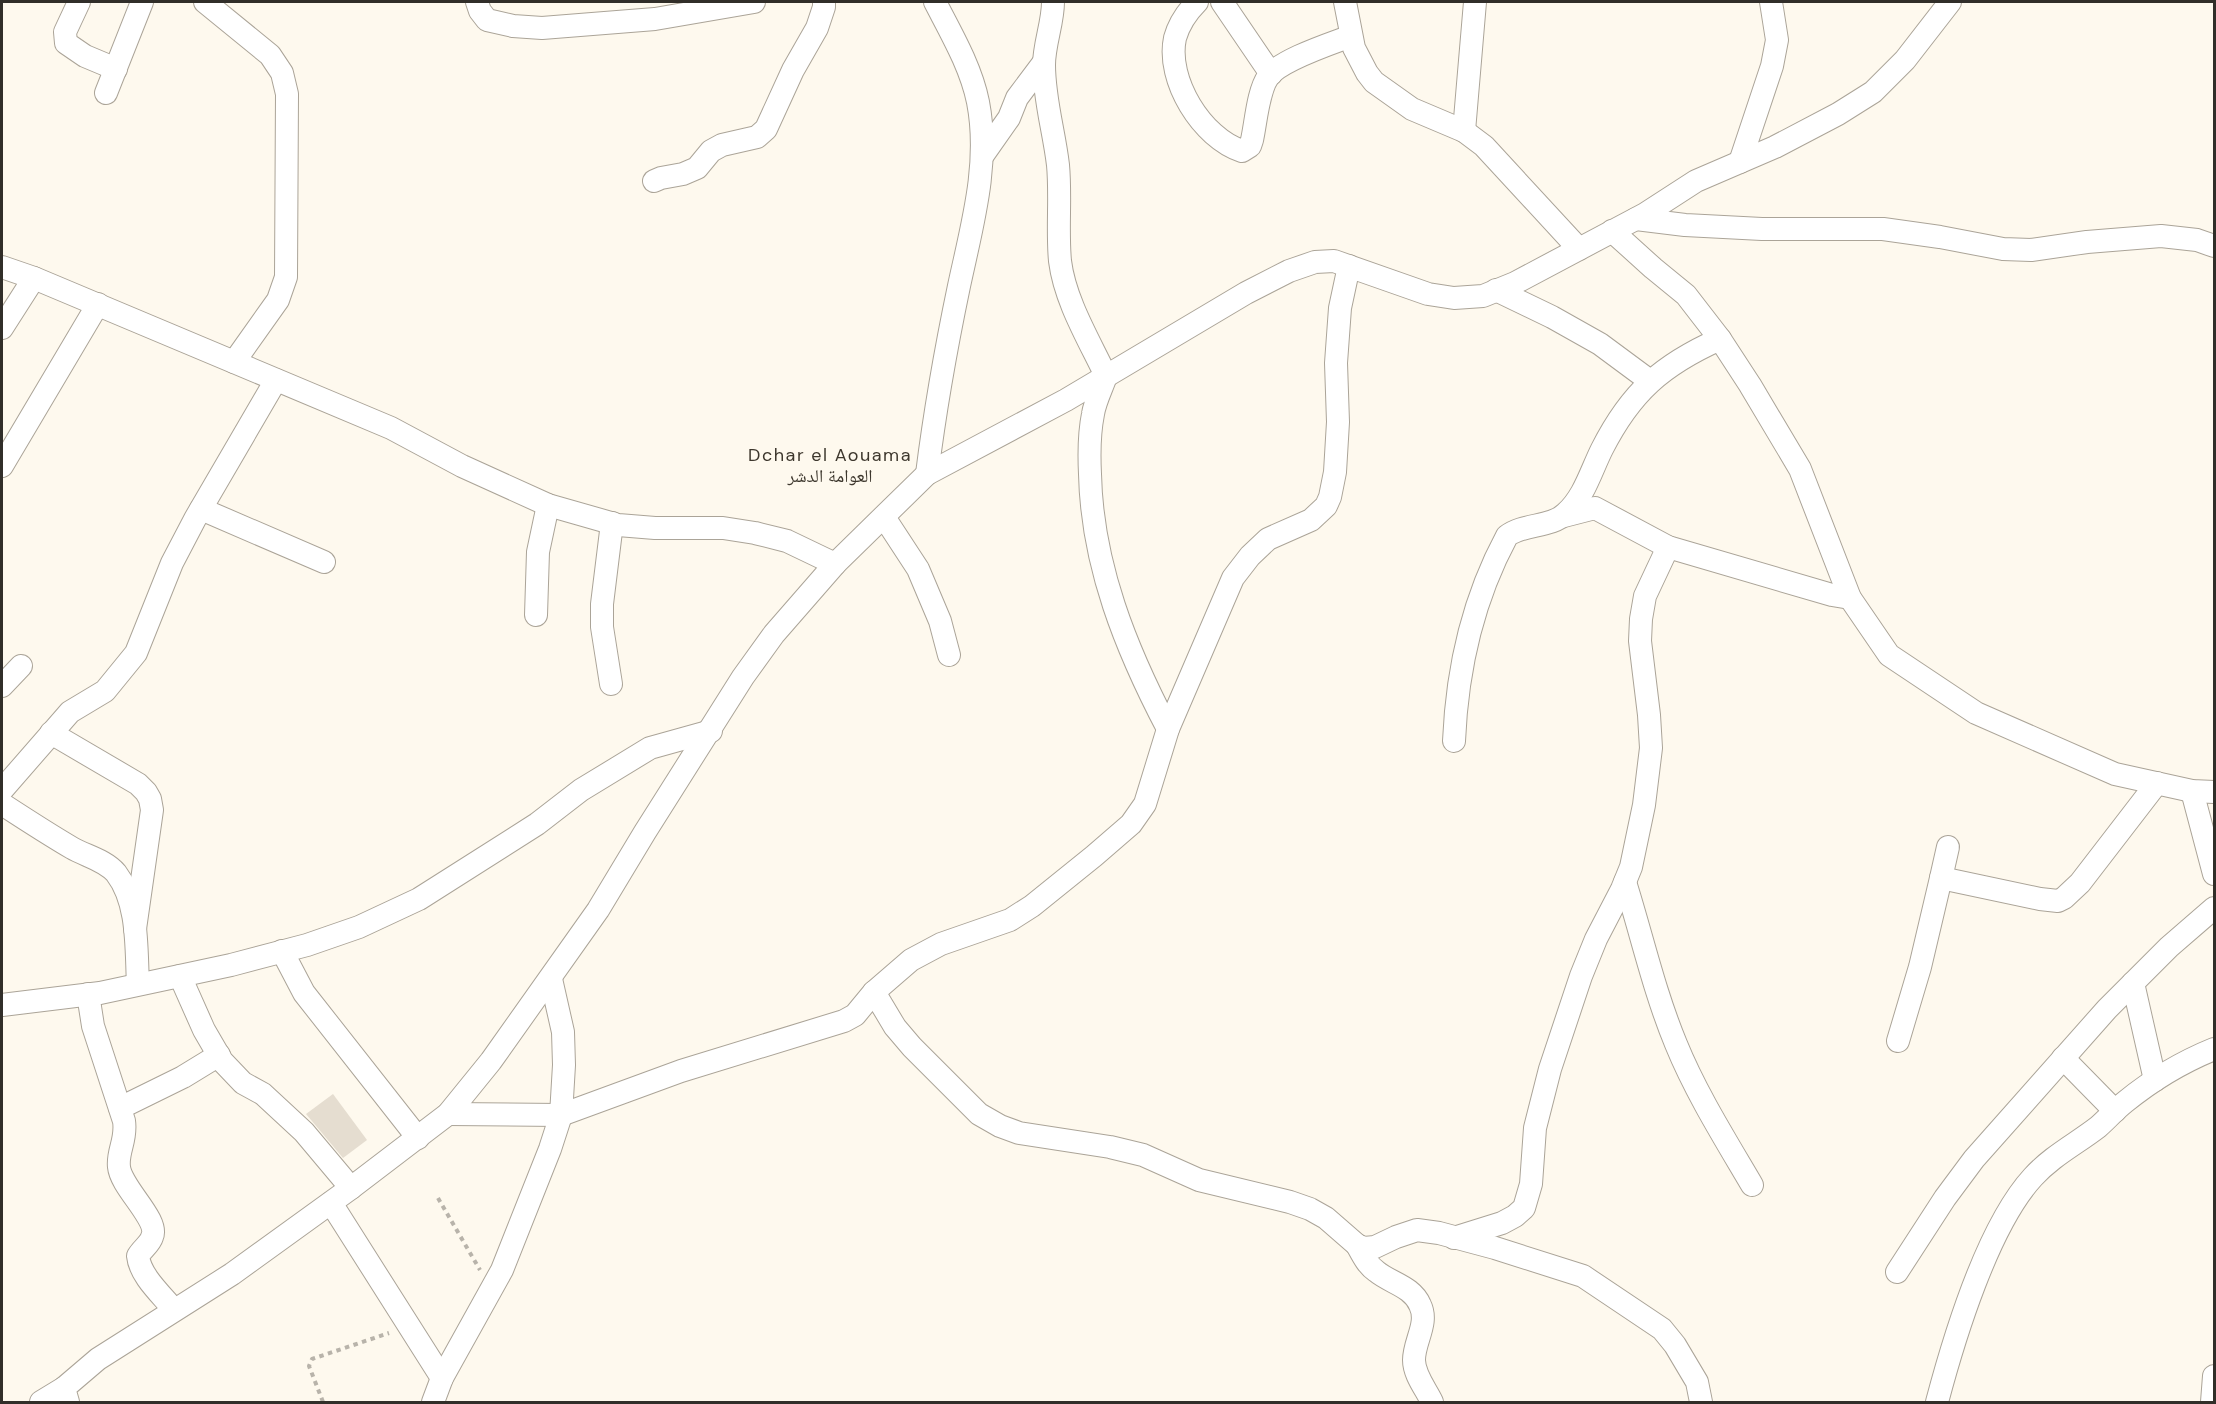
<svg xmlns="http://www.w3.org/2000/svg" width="2216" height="1404" font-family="'DM Sans','Noto Naskh Arabic',sans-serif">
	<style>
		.building { fill: #e5ddd0 }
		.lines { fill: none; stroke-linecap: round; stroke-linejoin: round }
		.minor-casing { stroke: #aba498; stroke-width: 24 }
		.path { stroke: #b8b3aa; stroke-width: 4; stroke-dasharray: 4.5 4.5; stroke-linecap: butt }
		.minor { stroke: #fff; stroke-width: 22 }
		.labels { text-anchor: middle; stroke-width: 4.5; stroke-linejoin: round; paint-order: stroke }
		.neighbourhood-label { font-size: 18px; letter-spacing: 1.5px; fill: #3d372d; stroke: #fef9ee }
	</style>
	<rect width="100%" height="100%" fill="#fef9ee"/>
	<path class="building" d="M333 1094 367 1140 343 1158 306 1114Z"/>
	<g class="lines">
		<g class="minor-casing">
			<g id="minor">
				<path d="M79 2 65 32 66 43 85 56 116 69"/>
				<path d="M205 2 270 55 282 73 287 94 286 277 278 300 234 362"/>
				<path d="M477 2 480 11 487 20 513 26 542 28 655 19 754 2"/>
				<path d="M1053 2C1053 23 1044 44 1044 65 1044 99 1054 131 1058 165 1061 197 1057 229 1060 261 1065 301 1089 340 1106 376 1102 388 1095 401 1093 414 1089 434 1089 454 1090 474 1092 565 1126 649 1168 729"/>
				<path d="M1197 2C1187 12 1179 24 1175 38 1166 80 1202 138 1242 151L1250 146 1252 140C1256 122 1258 91 1268 77 1280 60 1330 44 1351 36"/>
				<path d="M1222 2 1271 74"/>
				<path d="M1345 2 1354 48 1367 73 1374 82 1412 109 1464 131 1484 146 1579 249"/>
				<path d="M106 93 142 2"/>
				<path d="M1464 131 1475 2"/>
				<path d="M983 155 1009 118 1017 98 1044 62"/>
				<path d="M1740 162 1772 66 1777 40 1771 2"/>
				<path d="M654 181 661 178 683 174 697 168 711 151 722 145 757 137 766 129 793 70 817 28 824 7V2"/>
				<path d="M1636 219 1685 225 1762 229H1883L1940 237 2003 249 2031 250 2087 242 2161 236 2197 240 2214 246"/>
				<path d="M1612 231 1653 268 1686 295 1720 339 1750 385 1800 469 1850 598 1889 655 1976 713 2115 774 2192 791 2214 792"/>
				<path d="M2 267 34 278 391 428 462 466 548 505 618 525 655 528H723L755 533 787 541 835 564"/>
				<path d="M1496 290 1552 317 1600 344 1650 381"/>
				<path d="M2 328 34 278"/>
				<path d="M2 466 98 304"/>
				<path d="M927 474C935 410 946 348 959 286 972 225 990 164 978 102 971 67 951 33 935 2"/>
				<path d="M201 509 324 562"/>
				<path d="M1564 516 1595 508 1668 547 1832 595 1850 598"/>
				<path d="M884 517 918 569 940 621 949 655"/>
				<path d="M536 615 538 552 548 505"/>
				<path d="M611 684 602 627V604L612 523"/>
				<path d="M2 686 21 666"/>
				<path d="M51 733 138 784 146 792 150 799 152 810 135 929"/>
				<path d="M1454 741C1457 670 1473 599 1507 536 1524 523 1551 528 1566 513 1584 497 1591 471 1602 449 1631 392 1662 365 1720 339"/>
				<path d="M2 790 70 712 105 691 136 653 172 563 195 519 276 380"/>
				<path d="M2192 791 2214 874"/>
				<path d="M2 804C25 819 48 834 72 848 86 856 105 860 116 873 139 903 136 948 138 984"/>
				<path d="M1941 878 1948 847"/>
				<path d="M1625 882C1642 936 1654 991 1676 1044 1696 1093 1725 1139 1752 1185"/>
				<path d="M282 951 304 993 418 1138"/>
				<path d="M180 976 204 1030 222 1061 243 1083 263 1094 304 1132 351 1188"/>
				<path d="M2133 983 2155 1080"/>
				<path d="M874 992 895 1027 912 1047 979 1114 1000 1126 1019 1133 1110 1147 1143 1155 1199 1180 1290 1202 1310 1209 1326 1218 1357 1245 1364 1248 1375 1247 1396 1237 1417 1230 1439 1233 1495 1248 1583 1276 1662 1329 1675 1345 1697 1382 1701 1402"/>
				<path d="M88 994 93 1026 124 1121C127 1140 117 1151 119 1167 121 1188 160 1220 152 1237 150 1244 142 1249 138 1256 140 1276 162 1295 174 1310"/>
				<path d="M2 1005 100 993 231 965 307 945 359 927 419 899 537 824 581 790 650 748 711 731"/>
				<path d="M1898 1041 1920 967 1941 878 2040 899 2058 901 2064 898 2080 883 2157 783"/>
				<path d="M2063 1058 2115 1111"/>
				<path d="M120 1108 183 1077 219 1055"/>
				<path d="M448 1114 561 1115 681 1071 844 1021 855 1015 874 992 911 960 941 944 1010 920 1032 906 1094 856 1131 824 1145 804 1168 729 1233 578 1250 556 1268 539 1311 520 1326 506 1330 497 1335 472 1338 422 1336 363 1340 308 1349 266"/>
				<path d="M331 1203 442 1378"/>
				<path d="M1454 1238 1502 1223 1515 1216 1524 1208 1531 1184 1535 1128 1550 1069 1581 976 1596 939 1622 889 1631 867 1644 805 1651 748 1649 715 1640 641 1641 619 1645 596 1668 547"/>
				<path d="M1357 1245C1362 1254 1367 1265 1376 1271 1390 1283 1412 1286 1420 1305 1429 1323 1414 1341 1414 1360 1414 1375 1426 1389 1432 1402"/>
				<path d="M1897 1272 1945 1198 1974 1159 2107 1009 2169 947 2214 908"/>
				<path d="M41 1402 64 1388"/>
				<path d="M68 1402 64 1388 98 1359 232 1274 351 1188 448 1114 491 1061 598 910 645 832 743 677 774 634 835 564 927 474 1066 400 1246 293 1289 271 1315 262 1334 261 1428 294 1454 298 1483 296 1515 283 1645 214 1696 181 1775 147 1838 114 1873 92 1905 60 1950 2"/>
				<path d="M433 1402 442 1378 502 1270 550 1149 561 1115 564 1065 563 1032 551 979"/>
				<path d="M1937 1402C1954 1338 1988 1226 2033 1177 2052 1156 2076 1144 2098 1127 2107 1119 2115 1110 2125 1102 2152 1080 2182 1062 2214 1049"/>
				<path d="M2212 1402 2214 1376"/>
			</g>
		</g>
		<g class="path">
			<path d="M438 1198 480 1270"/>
			<path d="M323 1402 309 1366 312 1359 389 1333"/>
		</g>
		<use href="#minor" class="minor"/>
	</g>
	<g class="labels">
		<g class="neighbourhood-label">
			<text x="830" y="461">Dchar el Aouama<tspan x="830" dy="21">العوامة الدشر</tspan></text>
		</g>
	</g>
	<rect width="2216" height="1404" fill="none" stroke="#312e29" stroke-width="6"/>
</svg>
